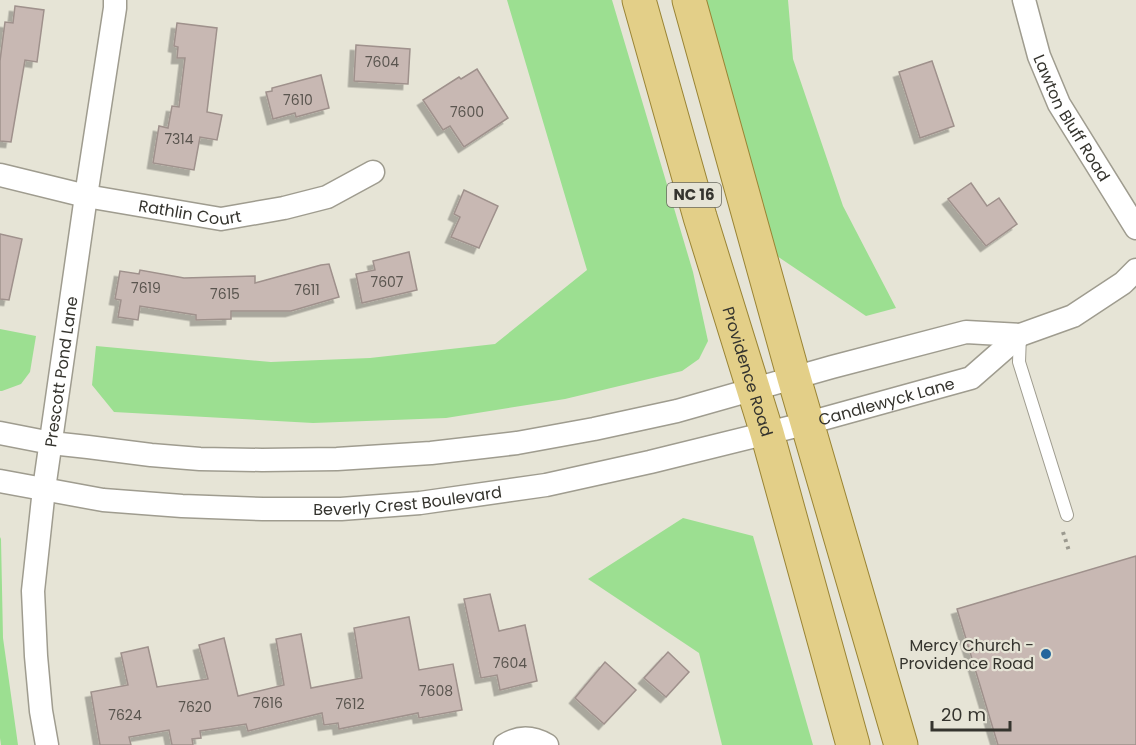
<svg xmlns="http://www.w3.org/2000/svg" width="1136" height="745" font-family="Poppins,sans-serif">
	<style>
		.green { fill: #9cdf91 }
		.building { fill: #c8b8b3; stroke: #9f918c; stroke-width: 1.5; filter: url(#shadow) }
		.lines { fill: none; stroke-linecap: round; stroke-linejoin: round }
		.lane-casing { stroke: #9f9c8f; stroke-width: 14 }
		.street-casing { stroke: #9f9c8f; stroke-width: 25 }
		.primary-casing { stroke: #9a8434; stroke-width: 35 }
		.path { stroke: #9b998f; stroke-width: 4; stroke-dasharray: 3 4.5; stroke-linecap: butt }
		.lane { stroke: #fff; stroke-width: 12 }
		.street { stroke: #fff; stroke-width: 22 }
		.primary { stroke: #e3cf88; stroke-width: 33 }
		.poi-dot { fill: #24669c; stroke: #e6e4d6; stroke-width: 2 }
		.labels { text-anchor: middle; stroke-width: 4.5; stroke-linejoin: round; paint-order: stroke }
		.number-label { font-size: 14px; fill: #5a554f }
		.shield { fill: #e6e4d6; stroke: #6a6960; stroke-width: 1.5 }
		.shield-label { font-size: 15px; font-weight: bold; fill: #35342e }
		.street-label { font-size: 16px; fill: #35342e; stroke: #e6e4d6 }
		.poi-label { font-size: 16px; fill: #35342e; stroke: #e6e4d6; text-anchor: end }
	</style>
	<defs>
		<filter id="shadow"><feDropShadow dx="-5.5" dy="5.5" stdDeviation="0" flood-color="#0004"/></filter>
	</defs>
	<rect width="100%" height="100%" fill="#e6e4d6"/>
	<g class="green">
		<path d="M507 0H612L693 272 708 341 699 359 682 371 565 399 446 418 313 423 114 412 92 385 96 346 271 362 370 358 495 344 587 270Z"/>
		<path d="M697 0H788L793 59 843 206 896 308 866 316 771 252Z"/>
		<path d="M0 329 36 336 30 372 21 384 2 391H0Z"/>
		<path d="M683 518 753 536 813 745H722L699 653 588 579Z"/>
		<path d="M0 537 1 539 3 638 18 745H1L0 738Z"/>
	</g>
	<g class="building">
		<path d="M15 6 44 10 37 62 25 60 11 142 0 141V61L5 22 13 23Z"/>
		<path d="M177 23 217 28 207 112 222 115 217 140 200 137 194 170 153 163 159 126 168 128 172 106 179 107 185 58H177L178 47 174 46Z"/>
		<path d="M356 45 410 49 408 84 354 81Z"/>
		<path d="M932 61 954 126 920 138 899 72Z"/>
		<path d="M477 69 508 118 464 147 450 126 443 130 423 100 459 77 461 79Z"/>
		<path d="M321 75 329 108 296 117 295 113 273 119 266 92 272 91V88Z"/>
		<path d="M971 183 987 206 999 198 1017 224 986 246 948 199Z"/>
		<path d="M464 190 498 206 479 248 451 237 460 217 454 214Z"/>
		<path d="M0 234 22 239 9 300 0 299Z"/>
		<path d="M409 252 417 290 362 303 356 274 375 270 373 261Z"/>
		<path d="M329 264 339 297 291 311H231V319L196 320V315L140 306 138 320 118 317 121 300 115 299 120 271 139 274 140 270 184 278 255 276V283L321 265Z"/>
		<path d="M1136 556V745H998L957 609Z"/>
		<path d="M490 594 499 631 525 625 537 681 500 690 497 675 481 678 464 599Z"/>
		<path d="M409 617 419 670 453 664 462 710 419 718 418 713 339 729 338 723 324 725 322 713 248 731 246 724 200 731 201 738 192 739 193 745H172L169 730 129 737 131 745H100L91 692 128 685 121 653 148 647 157 687 208 679 199 645 224 638 238 696 284 685 276 639 301 634 311 688 362 678 354 628Z"/>
		<path d="M668 652 689 672 666 697 644 678Z"/>
		<path d="M605 662 636 690 604 724 575 698Z"/>
	</g>
	<g class="lines">
		<g class="lane-casing">
			<path id="lane" d="M1020 335 1019 362 1067 515"/>
		</g>
		<g class="street-casing">
			<g id="street">
				<path id="s1" d="M1024 0 1039 56 1059 104 1136 228"/>
				<path id="s2" d="M0 175 86 196 221 219 284 208 327 197 373 172"/>
				<path d="M0 433 51 443 88 447 151 455 200 459 262 460 337 459 431 453 517 443 594 429 677 411 832 367 966 332 1020 335"/>
				<path id="s3" d="M0 481 103 500 182 506 263 509H341L420 503 546 485 650 462 808 423 971 378 1020 335 1073 316 1123 283 1136 270"/>
				<path id="s4" d="M47 745 41 711 36 656 33 591 44 489 86 196 115 8V0"/>
				<path d="M505 745C519 736 533 737 547 745"/>
			</g>
		</g>
		<g class="primary-casing">
			<g id="primary">
				<path id="s5" d="M639 0 700 217 767 433 853 745"/>
				<path d="M689 0 794 378 901 745"/>
			</g>
		</g>
		<path class="path" d="M1063 532 1069 551"/>
		<use href="#lane" class="lane"/>
		<use href="#street" class="street"/>
		<use href="#primary" class="primary"/>
	</g>
	<circle class="poi-dot" cx="1046" cy="654" r="6"/>
	<g class="labels">
		<g class="number-label">
			<text x="382" y="67">7604</text>
			<text x="298" y="105">7610</text>
			<text x="467" y="117">7600</text>
			<text x="179" y="144">7314</text>
			<text x="387" y="287">7607</text>
			<text x="146" y="293">7619</text>
			<text x="307" y="295">7611</text>
			<text x="225" y="299">7615</text>
			<text x="510" y="668">7604</text>
			<text x="436" y="696">7608</text>
			<text x="268" y="708">7616</text>
			<text x="350" y="709">7612</text>
			<text x="195" y="712">7620</text>
			<text x="125" y="720">7624</text>
		</g>
		<rect class="shield" x="667" y="183" width="54" height="24" rx="4.5"/>
		<g class="shield-label">
			<text x="694" y="200">NC 16</text>
		</g>
		<g class="street-label">
			<text dy="6" stroke="none"><textPath href="#s1" startOffset="128">Lawton Bluff Road</textPath></text>
			<text dy="6" stroke="none"><textPath href="#s2" startOffset="194">Rathlin Court</textPath></text>
			<text dy="6" stroke="none"><textPath href="#s4" startOffset="376">Prescott Pond Lane</textPath></text>
			<text dy="6" stroke="none"><textPath href="#s5" startOffset="387">Providence Road</textPath></text>
			<text dy="6" stroke="none"><textPath href="#s3" startOffset="900">Candlewyck Lane</textPath></text>
			<text dy="6" stroke="none"><textPath href="#s3" startOffset="410">Beverly Crest Boulevard</textPath></text>
		</g>
		<g class="poi-label">
			<text x="1034" y="651">Mercy Church -<tspan x="1034" dy="18">Providence Road</tspan></text>
		</g>
	</g>
	<path d="M932 721v9h78v-9" fill="none" stroke="#35342e" stroke-width="3"/>
	<text x="941" y="721" font-size="18" fill="#35342e" stroke="#e6e4d6" stroke-width="4.5" paint-order="stroke">20 m</text>
</svg>
